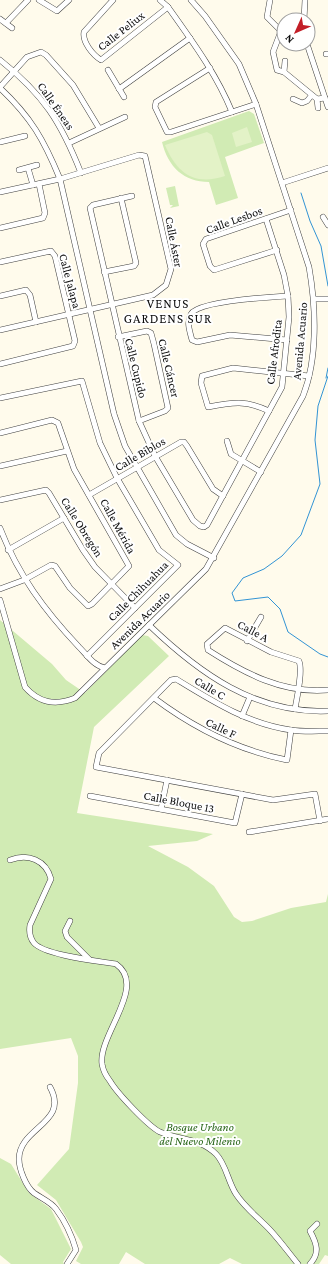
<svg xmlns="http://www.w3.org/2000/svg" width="328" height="1264" font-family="'Crimson Pro',serif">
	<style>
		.green { fill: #d1ebb4 }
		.pitch { fill: #e3f2c7 }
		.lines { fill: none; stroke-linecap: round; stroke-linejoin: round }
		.stream { stroke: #3294d4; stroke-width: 1 }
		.minor-casing { stroke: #404040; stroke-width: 6 }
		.minor { stroke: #fff; stroke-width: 5 }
		.labels { text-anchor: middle; stroke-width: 4; stroke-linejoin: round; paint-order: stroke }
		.street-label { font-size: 12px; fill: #0d0d0d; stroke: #fff }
		.park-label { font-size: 12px; font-style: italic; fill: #2a671a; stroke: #fff }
		.neighbourhood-label { font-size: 13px; letter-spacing: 1px; fill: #0d0d0d; stroke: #fff }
	</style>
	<rect width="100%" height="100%" fill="#fffbec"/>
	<g class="green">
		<path d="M249 111 254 114 264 143 225 157 238 198 216 205 209 182C184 182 168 167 162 142Z"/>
		<path d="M175 186 179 206 170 208 173 205H170L166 188Z"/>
		<path d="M0 620 52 664 66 680 85 693 142 635 148 636 169 656 94 727 77 813 213 834 197 841 148 846 188 867 214 886 234 917 242 922 252 921 291 908 326 902 328 894V1256L325 1255 319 1264H242L230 1258 219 1264H145L126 1252 119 1264H81L76 1261 83 1247 81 1242 56 1200 37 1185 69 1149 78 1083V1056L71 1038 0 1049Z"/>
		<path d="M0 1158 11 1164 29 1193 51 1209 71 1249 63 1262 64 1264H11L0 1255Z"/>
	</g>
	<g class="pitch">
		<path d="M247 127 252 142 236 147 232 133Z"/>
		<path d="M207 132 212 135 225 176C195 186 177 174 165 145Z"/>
	</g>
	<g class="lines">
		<g class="stream">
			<path d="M301 193 310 221 321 246 328 286"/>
			<path d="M328 376 318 406 315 440 320 484 301 535 282 556 264 569 243 578 232 593 235 601 268 597 280 609 288 632 320 654 328 657"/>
			<path d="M326 378 328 368"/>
		</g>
		<g class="minor-casing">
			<g id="minor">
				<path d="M39 0 57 11 69 0"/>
				<path d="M113 0 84 32C82 42 93 55 101 60L168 7"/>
				<path d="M160 0 168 7C192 41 216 73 232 112"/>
				<path d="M270 0 267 17 281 31 273 52 277 70 284 72"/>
				<path d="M0 19 12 28"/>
				<path d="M304 20 305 0"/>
				<path d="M6 23 28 0"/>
				<path d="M307 44 328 107"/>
				<path d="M326 54H328"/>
				<path d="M0 60C43 94 61 122 81 173"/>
				<path d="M285 61 284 72 317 99 325 98"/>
				<path d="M210 68 156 102 155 107 167 132H171L256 104"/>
				<path d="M108 70 124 97"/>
				<path d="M0 87 27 57 41 52 46 55 73 85 99 128"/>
				<path d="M0 88C31 117 44 140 60 179L114 414 125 446 176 535 187 544 214 558"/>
				<path d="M119 89 190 38"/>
				<path d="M293 99 302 103 307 101 311 96"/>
				<path d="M317 99 318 108"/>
				<path d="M0 142 25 136"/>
				<path d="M69 143 125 117"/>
				<path d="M28 168 33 185"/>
				<path d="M19 170 37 165"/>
				<path d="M282 183 328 168"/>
				<path d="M0 192 60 179 139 155 145 156 171 269 166 285 153 295 0 330"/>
				<path d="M132 196 93 205 90 208 139 421 155 456 193 520 200 526 204 527 207 525 282 387 289 317 288 296 284 275 266 219"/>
				<path d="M323 217 328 225"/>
				<path d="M0 228 43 218 45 213 39 184"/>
				<path d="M277 250 214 270 210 266 203 244 206 239 291 210"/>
				<path d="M0 262 51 251 55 256 75 341 73 346 0 364"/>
				<path d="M104 272 134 266 136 263 121 198"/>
				<path d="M0 296 26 290 30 295 36 322"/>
				<path d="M314 299H328"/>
				<path d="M118 337 147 331 151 333 154 344 168 408 165 411 139 421"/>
				<path d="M287 340 230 335 197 342 192 340C190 332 186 322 191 314 199 301 271 297 288 296"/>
				<path d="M0 398 82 381 100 443 117 478 159 550 178 565 87 656"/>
				<path d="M269 411C246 400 233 402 208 407L201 383 202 376 233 368 309 376"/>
				<path d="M0 433 52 420 58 423 74 469 129 566 92 604 88 606 70 588 55 566 51 565 24 580 0 589"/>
				<path d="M227 441 231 454 261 472"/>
				<path d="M0 466 67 451"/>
				<path d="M89 495 181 442H184L187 446 213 489 223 496"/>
				<path d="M0 500 46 490 49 493 83 550 95 567 135 608"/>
				<path d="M0 528C18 575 45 611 79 647 87 655 94 666 105 668"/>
				<path d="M8 550 64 518"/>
				<path d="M0 600 25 687C39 703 55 706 75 698L206 569 303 396C318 358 316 307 309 267L256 104 239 64 205 16 191 0"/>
				<path d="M149 625C199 673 255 714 328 711"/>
				<path d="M247 641 261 617"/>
				<path d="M154 698C194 728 237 750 287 760L291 730"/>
				<path d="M295 709C297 697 303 671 299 661L271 652 225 628 207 644 208 650C244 673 283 694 328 690"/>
				<path d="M242 716 250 697"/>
				<path d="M90 796 235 823 242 794"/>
				<path d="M161 809 167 780"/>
				<path d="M320 821 315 794 273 800 96 767 99 753 171 680 176 679C212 701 248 724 291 730 303 732 316 731 328 731"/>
				<path d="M249 832 328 819"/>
				<path d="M10 860C28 853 46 860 51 879L30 925C29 931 30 938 34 943 44 955 98 961 116 964 148 986 98 1035 102 1064 103 1070 106 1076 110 1081 117 1093 148 1126 160 1132 180 1140 200 1138 216 1154 226 1164 228 1182 236 1194 245 1208 260 1219 271 1231 281 1242 289 1253 298 1264"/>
				<path d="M70 921 65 931 67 937 89 959"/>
				<path d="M50 1087C70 1123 19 1127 19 1159 19 1169 26 1187 34 1193 41 1198 51 1202 56 1209 65 1221 72 1236 76 1250L67 1264"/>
				<path d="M310 1264C320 1253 317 1244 310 1231L317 1224"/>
			</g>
		</g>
		<use href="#minor" class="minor"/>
	</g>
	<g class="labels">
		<g class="street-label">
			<text transform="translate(121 31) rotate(-38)" y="4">Calle Peliux</text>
			<text transform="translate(56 106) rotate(55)" y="4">Calle Éneas</text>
			<text transform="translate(234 220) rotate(-20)" y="4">Calle Lesbos</text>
			<text transform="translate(174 242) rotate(79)" y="4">Calle Áster</text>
			<text transform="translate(70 281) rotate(75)" y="4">Calle Jalapa</text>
			<text transform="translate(300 341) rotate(-85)" y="4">Avenida Acuario</text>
			<text transform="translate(274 352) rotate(-83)" y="4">Calle Afrodita</text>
			<text transform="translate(136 368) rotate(76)" y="4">Calle Cupido</text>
			<text transform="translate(169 368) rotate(77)" y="4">Calle Cáncer</text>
			<text transform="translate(140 454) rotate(-30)" y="4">Calle Biblos</text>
			<text transform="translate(118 526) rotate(61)" y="4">Calle Mérida</text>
			<text transform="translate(82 527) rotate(58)" y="4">Calle Obregón</text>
			<text transform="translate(138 591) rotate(-45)" y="4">Calle Chihuahua</text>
			<text transform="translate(140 620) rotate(-44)" y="4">Avenida Acuario</text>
			<text transform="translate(253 631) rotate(28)" y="4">Calle A</text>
			<text transform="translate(210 688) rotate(31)" y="4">Calle C</text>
			<text transform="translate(221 728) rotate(25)" y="4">Calle F</text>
			<text transform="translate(179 802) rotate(11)" y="4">Calle Bloque 13</text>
		</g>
		<g class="park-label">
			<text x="200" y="1131">Bosque Urbano<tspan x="200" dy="14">del Nuevo Milenio</tspan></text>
		</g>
		<g class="neighbourhood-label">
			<text x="168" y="308">VENUS<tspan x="168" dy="15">GARDENS SUR</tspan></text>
		</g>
	</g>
	<g transform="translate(296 32) rotate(225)"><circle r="19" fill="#ffffff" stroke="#9e9e9e"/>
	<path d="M0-3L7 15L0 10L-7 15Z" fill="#c31e27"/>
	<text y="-6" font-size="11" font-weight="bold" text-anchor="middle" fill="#0d0d0d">N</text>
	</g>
</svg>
